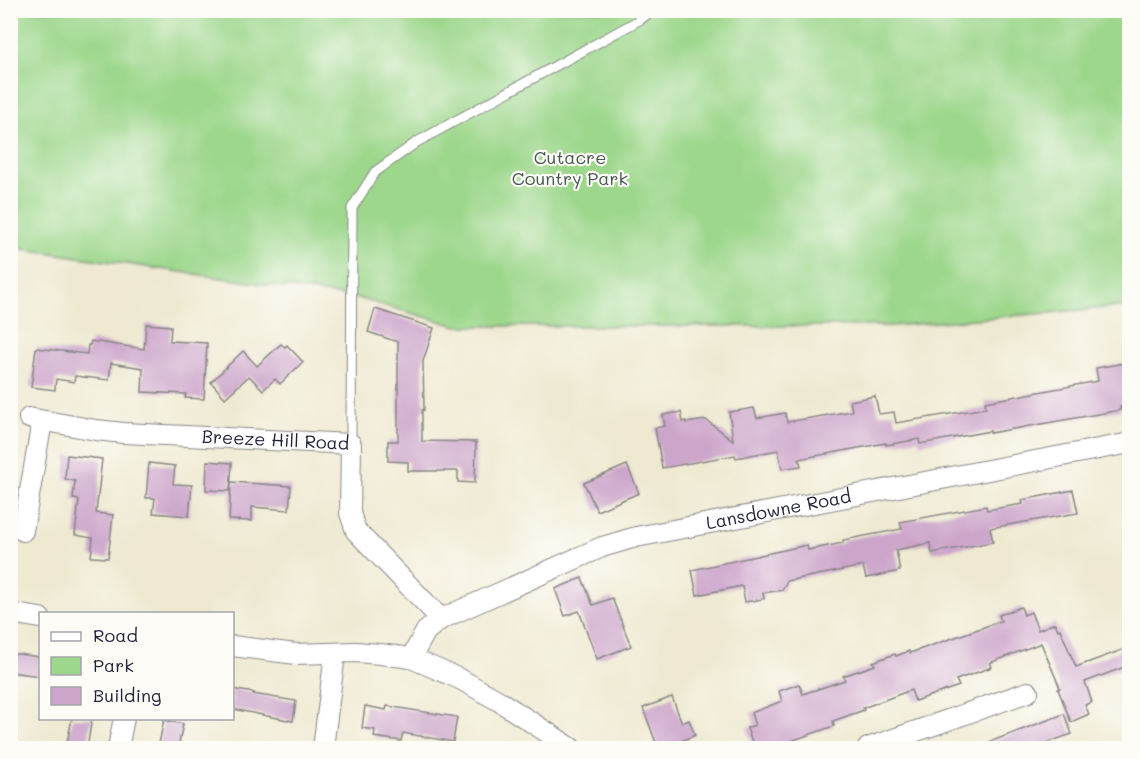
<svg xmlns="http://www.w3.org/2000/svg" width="1140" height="759" font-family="Mali,sans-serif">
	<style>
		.green { fill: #9cd78b; stroke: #5f7c63; stroke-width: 1.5 }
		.building { fill: #cca5cb }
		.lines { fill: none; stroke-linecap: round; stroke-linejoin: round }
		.service-casing { stroke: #888686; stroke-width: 11 }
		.minor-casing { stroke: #888686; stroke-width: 22 }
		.service { stroke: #fff; stroke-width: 9 }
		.minor { stroke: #fff; stroke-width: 20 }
		.labels { text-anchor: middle; stroke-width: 4.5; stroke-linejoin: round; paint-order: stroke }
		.park-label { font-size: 18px; fill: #475853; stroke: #fdfcf7 }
		.street-label { font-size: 18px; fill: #22223b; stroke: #fdfcf7 }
	</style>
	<rect width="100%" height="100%" fill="#fdfcf7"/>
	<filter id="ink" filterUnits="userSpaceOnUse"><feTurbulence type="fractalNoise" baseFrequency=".0167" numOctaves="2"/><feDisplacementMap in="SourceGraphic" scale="12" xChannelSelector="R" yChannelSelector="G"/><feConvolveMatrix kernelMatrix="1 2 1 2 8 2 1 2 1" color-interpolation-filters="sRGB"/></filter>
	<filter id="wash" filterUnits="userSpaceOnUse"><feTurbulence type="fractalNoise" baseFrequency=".008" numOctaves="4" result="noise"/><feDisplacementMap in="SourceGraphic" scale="24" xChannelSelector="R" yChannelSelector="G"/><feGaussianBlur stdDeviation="1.35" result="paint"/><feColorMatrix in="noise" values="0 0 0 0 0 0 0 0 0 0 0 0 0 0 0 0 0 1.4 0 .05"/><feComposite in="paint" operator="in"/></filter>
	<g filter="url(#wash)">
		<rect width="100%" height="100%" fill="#eee9d0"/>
		<path class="green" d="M11 11H1129V306L891 326H457L358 298 11 247Z"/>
		<g id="blocks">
			<g class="building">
				<path d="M375 309 434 328 423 361 424 410H422V441L476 442 475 483 458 482V471H408V462L388 461V441H398V342L368 332Z"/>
				<path d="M146 324 171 326 170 341 207 343 204 399 185 398 186 394 142 392 143 368 111 363 109 380 75 376 74 382 56 379 55 390 31 387 36 348 87 354 88 345H90L91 341 144 349Z"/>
				<path d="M281 344 285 347 287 345 303 362 280 384 275 379 263 390 249 376 225 398 211 382 243 351 257 366Z"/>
				<path d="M1130 362V405L1120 407 1121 410 990 433V431L920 444 919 439 886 445V443L880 444 799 459 801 466 782 469 778 450 736 458 735 455 662 468 655 428 665 426 663 415 681 412 683 422 686 421V423L706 420 733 440 729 412 754 408 757 418 785 413 787 422 852 411 850 401 875 396 879 414 894 412 896 423 986 408 985 402 1098 381 1096 368Z"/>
				<path d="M67 455 102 459 96 513 113 515 108 558 91 557 93 538 75 535 79 500 73 499 75 481 65 479Z"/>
				<path d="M207 461 232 463 230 491 206 490Z"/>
				<path d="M149 463 175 466 173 484 192 485 189 516 153 513 155 498H146Z"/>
				<path d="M627 465 639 493 597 511 584 483Z"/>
				<path d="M231 482 291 486 289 510 252 507V521L229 520Z"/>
				<path d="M1073 490 1078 513 990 528 993 542 932 553 930 543 896 550 900 571 866 578 863 566 787 581 782 590 763 593 764 599 745 602 742 586 697 595 692 570 807 545 808 550 843 543V540L902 529 900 522 986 506 987 510 1023 504 1022 500Z"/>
				<path d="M582 578 593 605 612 598 631 646 597 659 579 611 565 616 555 589Z"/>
				<path d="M1021 607 1024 615 1031 612 1038 630 1055 623 1058 630 1060 629 1076 667 1130 647V665L1085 682 1092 702 1085 705 1089 714 1071 722 1058 689 1060 688 1041 643 990 663 992 667 956 680 959 686 915 701 911 690 863 708 864 710 833 721 834 726 771 748H754L747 728 755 725 751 713 782 701 779 691 799 684 803 694 845 680 843 676 875 665 873 662 895 654 896 656 909 651 910 653 1001 621 999 615Z"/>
				<path d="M10 653 40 657V676L10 672Z"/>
				<path d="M232 689 254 693 253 694 296 701 293 721 232 709Z"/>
				<path d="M672 697 682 723 689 720 695 735 677 743 679 748H658L643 708Z"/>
				<path d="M365 706 386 710 387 706 457 717 453 742 403 733 401 741 374 737 375 730 362 728Z"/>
				<path d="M1064 714 1072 734 1031 748H977L976 747Z"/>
				<path d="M72 718H92L87 748H66Z"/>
				<path d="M164 720 183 724 178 748H158Z"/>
			</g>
		</g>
	</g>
	<g filter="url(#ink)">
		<use href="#blocks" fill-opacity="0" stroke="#888686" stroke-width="1.5"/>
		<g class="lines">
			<g class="service-casing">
				<path id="service" d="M351 444 352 208 375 172 417 142 641 19 653 10"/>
			</g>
			<g class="minor-casing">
				<g id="minor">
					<path id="s1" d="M29 418 96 430 124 433 351 444 350 513 356 531 441 619 426 631 411 658 460 679 499 701 571 748"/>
					<path d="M23 531 42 421"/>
					<path d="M10 613 40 618"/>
					<path id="s2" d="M441 619 602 547 636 537 1130 443"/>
					<path d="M232 646 296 654 356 652 380 654 411 658"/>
					<path d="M118 748 124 718"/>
					<path d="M323 748 335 654"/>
					<path d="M868 748 1028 692"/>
				</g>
			</g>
			<use href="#service" class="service"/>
			<use href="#minor" class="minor"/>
		</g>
	</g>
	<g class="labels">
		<g class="park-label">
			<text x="570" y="164">Cutacre<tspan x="570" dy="21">Country Park</tspan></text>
		</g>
		<g class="street-label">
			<text dy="6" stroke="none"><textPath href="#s1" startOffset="248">Breeze Hill Road</textPath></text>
			<text dy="6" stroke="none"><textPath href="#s2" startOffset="357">Lansdowne Road</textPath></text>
		</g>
	</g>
	<rect width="1140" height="759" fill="none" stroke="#fdfcf7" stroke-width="36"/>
	<rect x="39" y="612" width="195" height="108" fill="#fdfcf7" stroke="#a5a5ac" stroke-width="1.5"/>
	<rect x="51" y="632" width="30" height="9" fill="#ffffff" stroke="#a5a5ac" stroke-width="1.5"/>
	<text x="93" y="642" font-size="18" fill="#22223b">Road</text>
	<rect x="51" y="657" width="30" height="18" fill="#9cd78b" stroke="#a5a5ac" stroke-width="1.5"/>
	<text x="93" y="672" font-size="18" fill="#22223b">Park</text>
	<rect x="51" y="687" width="30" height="18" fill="#cca5cb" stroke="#a5a5ac" stroke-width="1.5"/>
	<text x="93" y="702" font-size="18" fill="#22223b">Building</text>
</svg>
